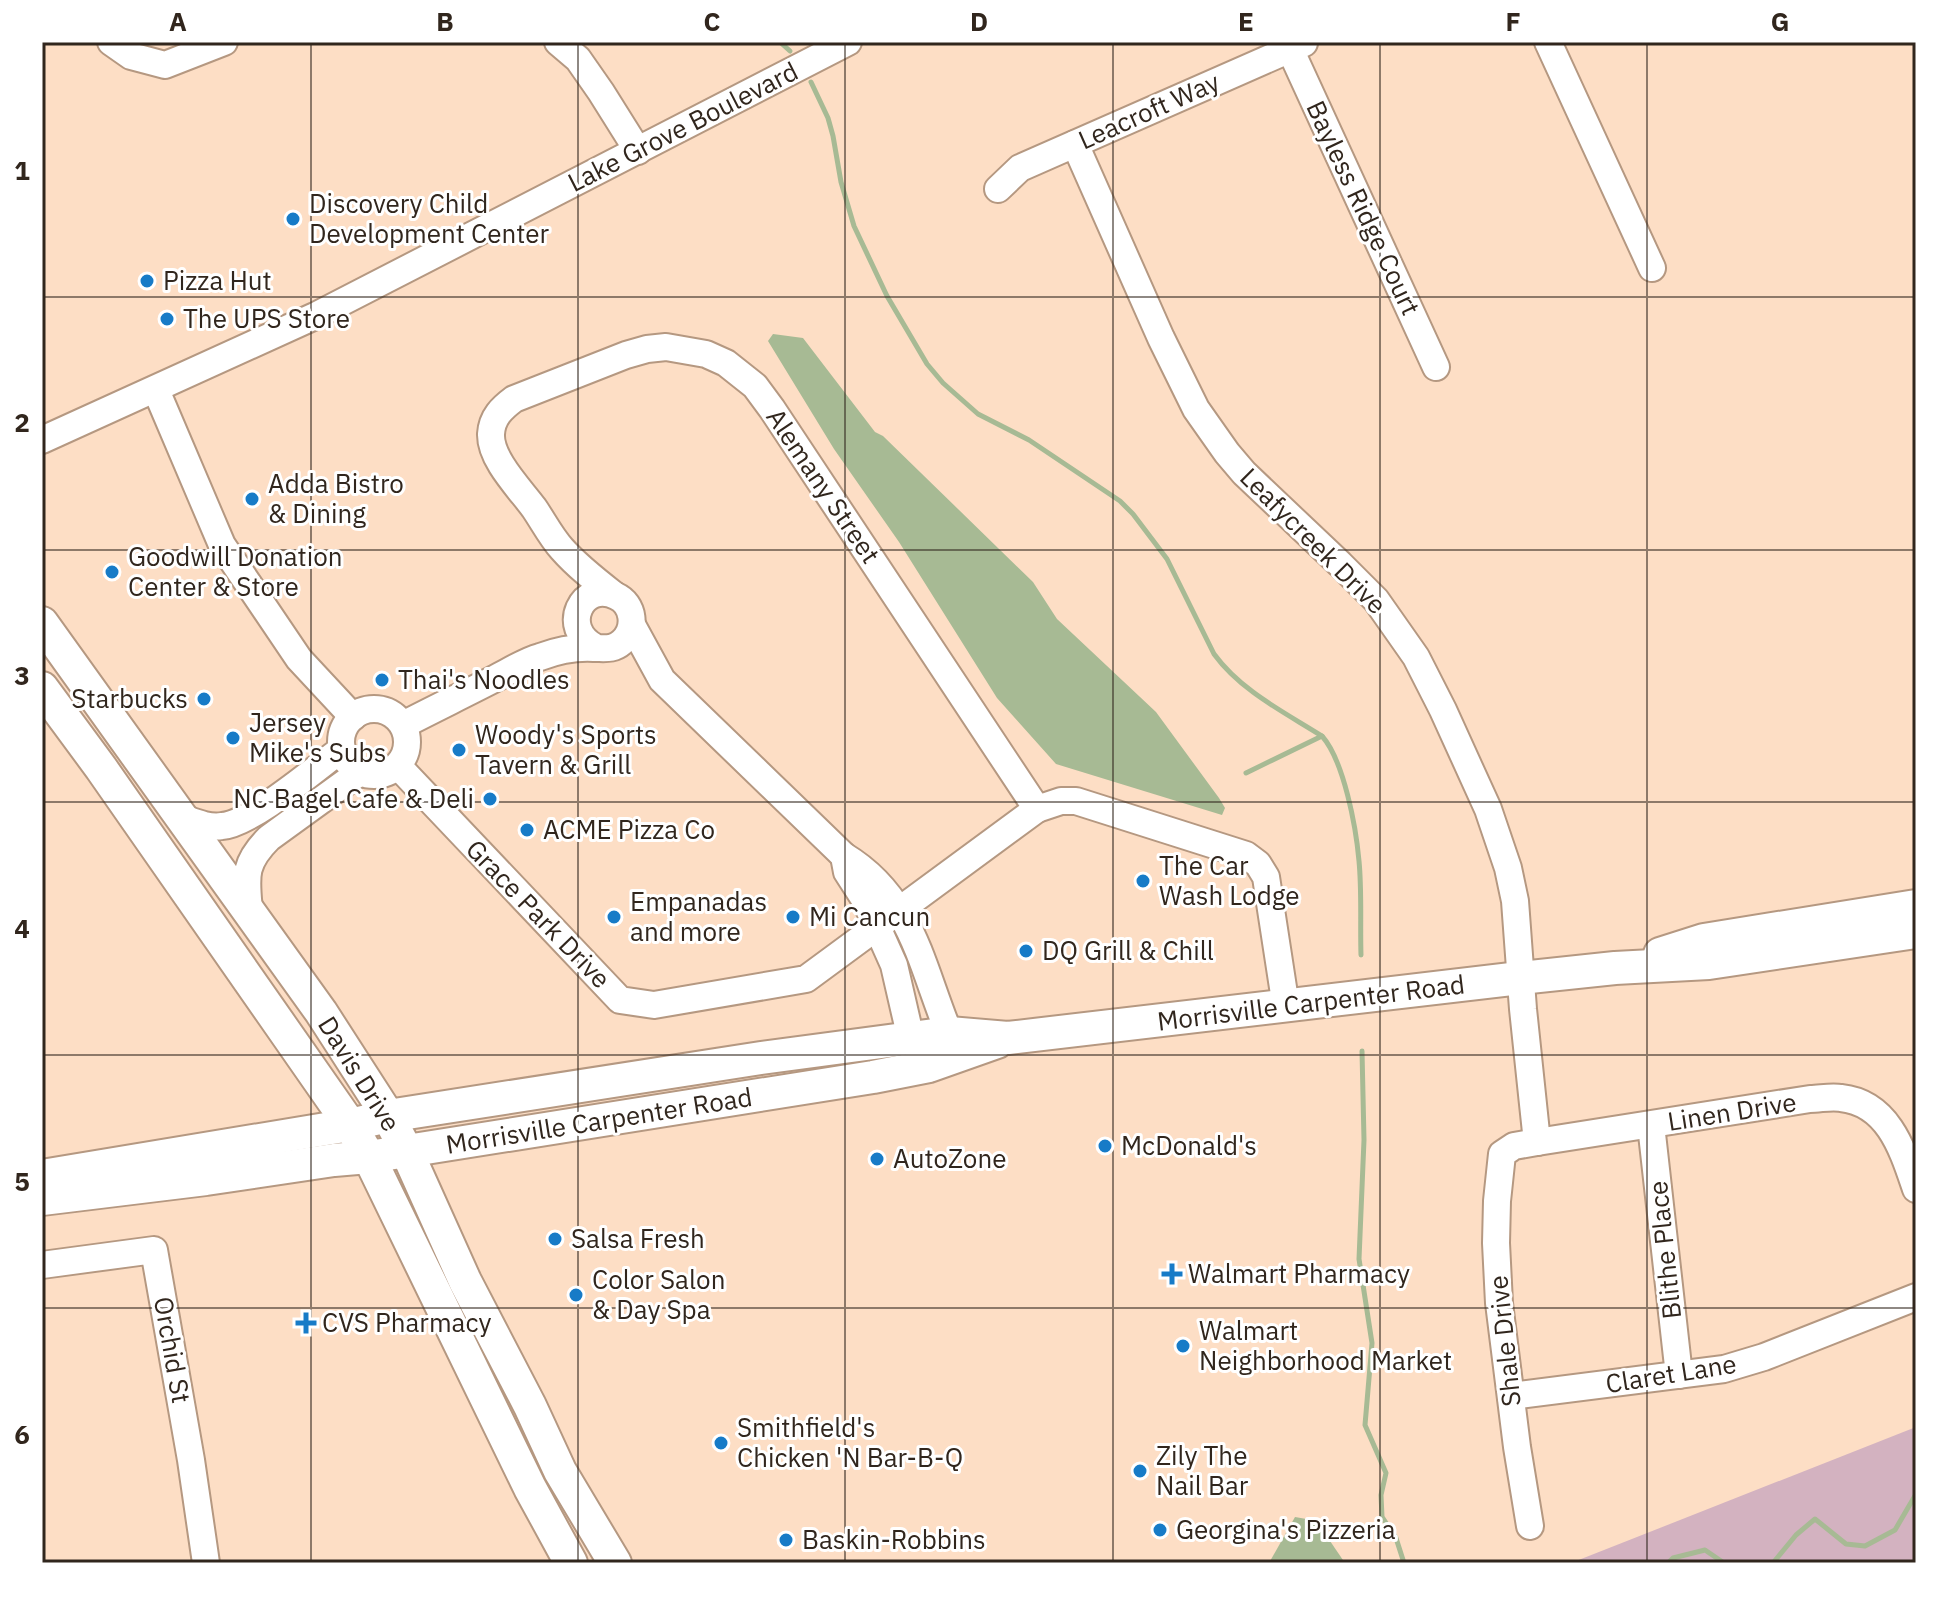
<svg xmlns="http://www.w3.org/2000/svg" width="1958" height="1605" font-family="'IBM Plex Sans',sans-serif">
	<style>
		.green { fill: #d3b2c0 }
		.water { fill: #a7ba94 }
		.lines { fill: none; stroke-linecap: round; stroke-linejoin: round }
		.stream { stroke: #a7ba94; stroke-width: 5 }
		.minor-casing { stroke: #b59881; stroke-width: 30 }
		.major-casing { stroke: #b59881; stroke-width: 36 }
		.minor { stroke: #fff; stroke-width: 26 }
		.major { stroke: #fff; stroke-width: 32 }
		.grid { fill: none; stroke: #31261d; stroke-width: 2; stroke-opacity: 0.55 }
		.poi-dot { fill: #177bc7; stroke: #fff; stroke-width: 3 }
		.labels { text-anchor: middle; stroke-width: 6; stroke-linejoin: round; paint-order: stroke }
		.street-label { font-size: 26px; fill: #31261d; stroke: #fff }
		.poi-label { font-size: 26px; fill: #31261d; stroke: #fff; text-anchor: start }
		.neatline { fill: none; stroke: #31261d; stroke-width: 3 }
		.grid-label { font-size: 26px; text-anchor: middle; font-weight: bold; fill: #31261d }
	</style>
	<rect width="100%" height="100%" fill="#fddec5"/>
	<path class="green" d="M1916 1427V1563H1571Z"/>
	<g class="water">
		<path d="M773 334 803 338 875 432 883 436 1033 582 1057 619 1156 712 1219 798 1225 808 1222 815 1056 764 997 698 899 542 834 449 768 341Z"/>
		<path d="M1295 1517 1312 1520 1330 1541 1345 1563H1269Z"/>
	</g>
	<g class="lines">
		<g class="stream">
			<path d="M780 42 790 51"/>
			<path d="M811 82 828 118 833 136 841 182 854 226 887 296 927 364 943 383 978 414 1029 440 1120 501 1133 514 1167 559 1214 654C1241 691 1284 712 1322 736 1344 761 1356 827 1359 861 1362 892 1360 924 1361 955"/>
			<path d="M1246 773 1322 736"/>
			<path d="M1362 1051 1364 1140 1359 1259 1372 1343 1365 1425 1386 1473 1381 1495 1382 1517 1396 1538 1404 1563"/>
			<path d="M1668 1563 1673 1558 1705 1550 1724 1563"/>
			<path d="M1773 1563 1796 1535 1815 1519 1846 1544 1865 1546 1895 1530 1916 1494"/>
		</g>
		<g class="minor-casing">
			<g id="minor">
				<path d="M111 42 131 56 165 65 224 42"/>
				<path d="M558 42 578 59 601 92 638 151"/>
				<path d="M1548 42 1652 268"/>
				<path d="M1290 49 1436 367"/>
				<path d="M1075 144 1161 338 1196 409 1227 453 1244 473 1340 564 1376 600 1416 657 1443 710 1488 809 1508 868 1515 901 1523 1009 1537 1142"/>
				<path d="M998 189 1020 168 1304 43"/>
				<path d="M156 390 222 545 299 659 353 717"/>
				<path d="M42 440 315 316 848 42"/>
				<path d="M632 625 662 680 844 856C912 897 921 965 949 1033L941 1047"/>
				<circle cx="374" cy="742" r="33"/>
				<path d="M403 725C434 709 465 694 496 678 510 671 525 661 540 657 556 651 577 647 594 648 605 648 613 650 622 642 637 629 634 604 616 596 582 580 559 628 595 647"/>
				<path d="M398 766 620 1000 654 1005 806 979 1037 809 772 409 755 386 726 363 706 354 666 347 647 349 626 355 514 399C502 408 492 417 491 434 490 459 520 489 534 508 543 521 551 537 562 549 577 566 595 580 613 594"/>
				<path d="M1037 809 1061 801H1076L1246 855 1258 864 1266 877 1286 1007"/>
				<path d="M180 817C195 822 207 828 222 826 251 824 316 768 342 749"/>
				<path d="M844 856 847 872 865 900 894 965 911 1039 920 1052"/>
				<path d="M249 910C246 877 243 864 269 838L360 772"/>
				<path d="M1651 1125 1679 1375"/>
				<path d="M42 1265 154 1250 191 1460 206 1563"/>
				<path d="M1511 1396 1724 1369 1764 1357 1916 1297"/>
				<path d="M1530 1526 1517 1447 1499 1303 1496 1243 1497 1201 1502 1154 1514 1146 1537 1142 1810 1099C1820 1099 1831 1096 1841 1098 1889 1103 1903 1151 1916 1189"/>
			</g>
		</g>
		<g class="major-casing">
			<g id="major">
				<path d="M42 623 321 1012 388 1116 407 1152 465 1281 530 1406 560 1471 615 1563"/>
				<path d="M42 688 101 768 350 1125 369 1157 530 1488 571 1563"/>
				<path d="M1660 954 1704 940 1916 906"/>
				<path d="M42 1176 350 1125 388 1116 761 1058 949 1033 1008 1038 1520 978 1615 968 1709 963 1916 932"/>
				<path d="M42 1199 206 1179 334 1160 369 1157 873 1077 929 1066 997 1042"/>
			</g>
		</g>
		<use href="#minor" class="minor"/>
		<use href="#major" class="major"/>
	</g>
	<path class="grid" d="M311 42V1563M578 42V1563M845 42V1563M1113 42V1563M1380 42V1563M1647 42V1563M42 297H1916M42 550H1916M42 802H1916M42 1055H1916M42 1308H1916"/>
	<g class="poi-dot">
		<circle cx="293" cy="219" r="8"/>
		<circle cx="147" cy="281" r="8"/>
		<circle cx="167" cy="319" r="8"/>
		<circle cx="252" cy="499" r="8"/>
		<circle cx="112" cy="572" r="8"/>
		<circle cx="382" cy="680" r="8"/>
		<circle cx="204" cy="699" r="8"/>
		<circle cx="233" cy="738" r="8"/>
		<circle cx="459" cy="750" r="8"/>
		<circle cx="490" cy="799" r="8"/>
		<circle cx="527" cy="830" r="8"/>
		<circle cx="1143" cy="881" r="8"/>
		<circle cx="614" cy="917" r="8"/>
		<circle cx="793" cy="917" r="8"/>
		<circle cx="1026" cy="951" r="8"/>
		<circle cx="1105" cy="1146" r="8"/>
		<circle cx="877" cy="1159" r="8"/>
		<circle cx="555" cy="1239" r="8"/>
		<path d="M1168 1262h8v8h8v8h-8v8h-8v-8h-8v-8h8z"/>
		<circle cx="576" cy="1295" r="8"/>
		<path d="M302 1311h8v8h8v8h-8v8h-8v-8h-8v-8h8z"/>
		<circle cx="1183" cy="1346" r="8"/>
		<circle cx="721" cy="1443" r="8"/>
		<circle cx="1140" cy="1471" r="8"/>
		<circle cx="1160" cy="1530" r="8"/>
		<circle cx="786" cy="1540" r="8"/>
	</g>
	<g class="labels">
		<g class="street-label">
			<text transform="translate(1149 111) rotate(-24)" y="9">Leacroft Way</text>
			<text transform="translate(683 127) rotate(-27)" y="9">Lake Grove Boulevard</text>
			<text transform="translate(1363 208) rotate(65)" y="9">Bayless Ridge Court</text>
			<text transform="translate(823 486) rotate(56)" y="9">Alemany Street</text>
			<text transform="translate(1313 541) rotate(45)" y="9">Leafycreek Drive</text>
			<text transform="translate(538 914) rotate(46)" y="9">Grace Park Drive</text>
			<text transform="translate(1311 1003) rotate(-7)" y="9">Morrisville Carpenter Road</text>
			<text transform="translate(359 1074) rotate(58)" y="9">Davis Drive</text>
			<text transform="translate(1732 1112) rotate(-9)" y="9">Linen Drive</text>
			<text transform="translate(599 1121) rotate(-9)" y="9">Morrisville Carpenter Road</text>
			<text transform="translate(1665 1250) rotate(-96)" y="9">Blithe Place</text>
			<text transform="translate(1505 1341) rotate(-96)" y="9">Shale Drive</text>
			<text transform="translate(172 1350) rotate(80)" y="9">Orchid St</text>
			<text transform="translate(1671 1374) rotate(-9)" y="9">Claret Lane</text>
		</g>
		<g class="poi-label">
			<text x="309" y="213">Discovery Child<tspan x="309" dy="30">Development Center</tspan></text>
			<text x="163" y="290">Pizza Hut</text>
			<text x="183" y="328">The UPS Store</text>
			<text x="268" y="493">Adda Bistro<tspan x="268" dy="30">&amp; Dining</tspan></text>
			<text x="128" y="566">Goodwill Donation<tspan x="128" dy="30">Center &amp; Store</tspan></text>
			<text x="398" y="689">Thai's Noodles</text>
			<text x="188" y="708" text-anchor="end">Starbucks</text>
			<text x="249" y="732">Jersey<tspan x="249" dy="30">Mike's Subs</tspan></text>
			<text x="475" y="744">Woody's Sports<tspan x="475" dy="30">Tavern &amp; Grill</tspan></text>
			<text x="474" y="808" text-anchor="end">NC Bagel Cafe &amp; Deli</text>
			<text x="543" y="839">ACME Pizza Co</text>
			<text x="1159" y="875">The Car<tspan x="1159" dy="30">Wash Lodge</tspan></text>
			<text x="630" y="911">Empanadas<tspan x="630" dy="30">and more</tspan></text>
			<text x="809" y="926">Mi Cancun</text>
			<text x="1042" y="960">DQ Grill &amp; Chill</text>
			<text x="1121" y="1155">McDonald's</text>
			<text x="893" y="1168">AutoZone</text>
			<text x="571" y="1248">Salsa Fresh</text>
			<text x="1188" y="1283">Walmart Pharmacy</text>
			<text x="592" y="1289">Color Salon<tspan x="592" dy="30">&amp; Day Spa</tspan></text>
			<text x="322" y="1332">CVS Pharmacy</text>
			<text x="1199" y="1340">Walmart<tspan x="1199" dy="30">Neighborhood Market</tspan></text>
			<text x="737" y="1437">Smithfield's<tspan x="737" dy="30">Chicken 'N Bar-B-Q</tspan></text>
			<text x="1156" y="1465">Zily The<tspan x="1156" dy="30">Nail Bar</tspan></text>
			<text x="1176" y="1539">Georgina's Pizzeria</text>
			<text x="802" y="1549">Baskin-Robbins</text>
		</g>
	</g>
	<rect width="1958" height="1605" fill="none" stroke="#ffffff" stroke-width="88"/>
	<rect x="44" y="44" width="1870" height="1517" class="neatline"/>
	<g class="grid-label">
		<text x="178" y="31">A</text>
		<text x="445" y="31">B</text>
		<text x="712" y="31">C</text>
		<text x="979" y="31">D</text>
		<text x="1246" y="31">E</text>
		<text x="1513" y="31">F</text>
		<text x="1780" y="31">G</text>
		<text x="22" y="180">1</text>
		<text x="22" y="432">2</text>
		<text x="22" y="685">3</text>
		<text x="22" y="938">4</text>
		<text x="22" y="1191">5</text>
		<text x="22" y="1444">6</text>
	</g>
</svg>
